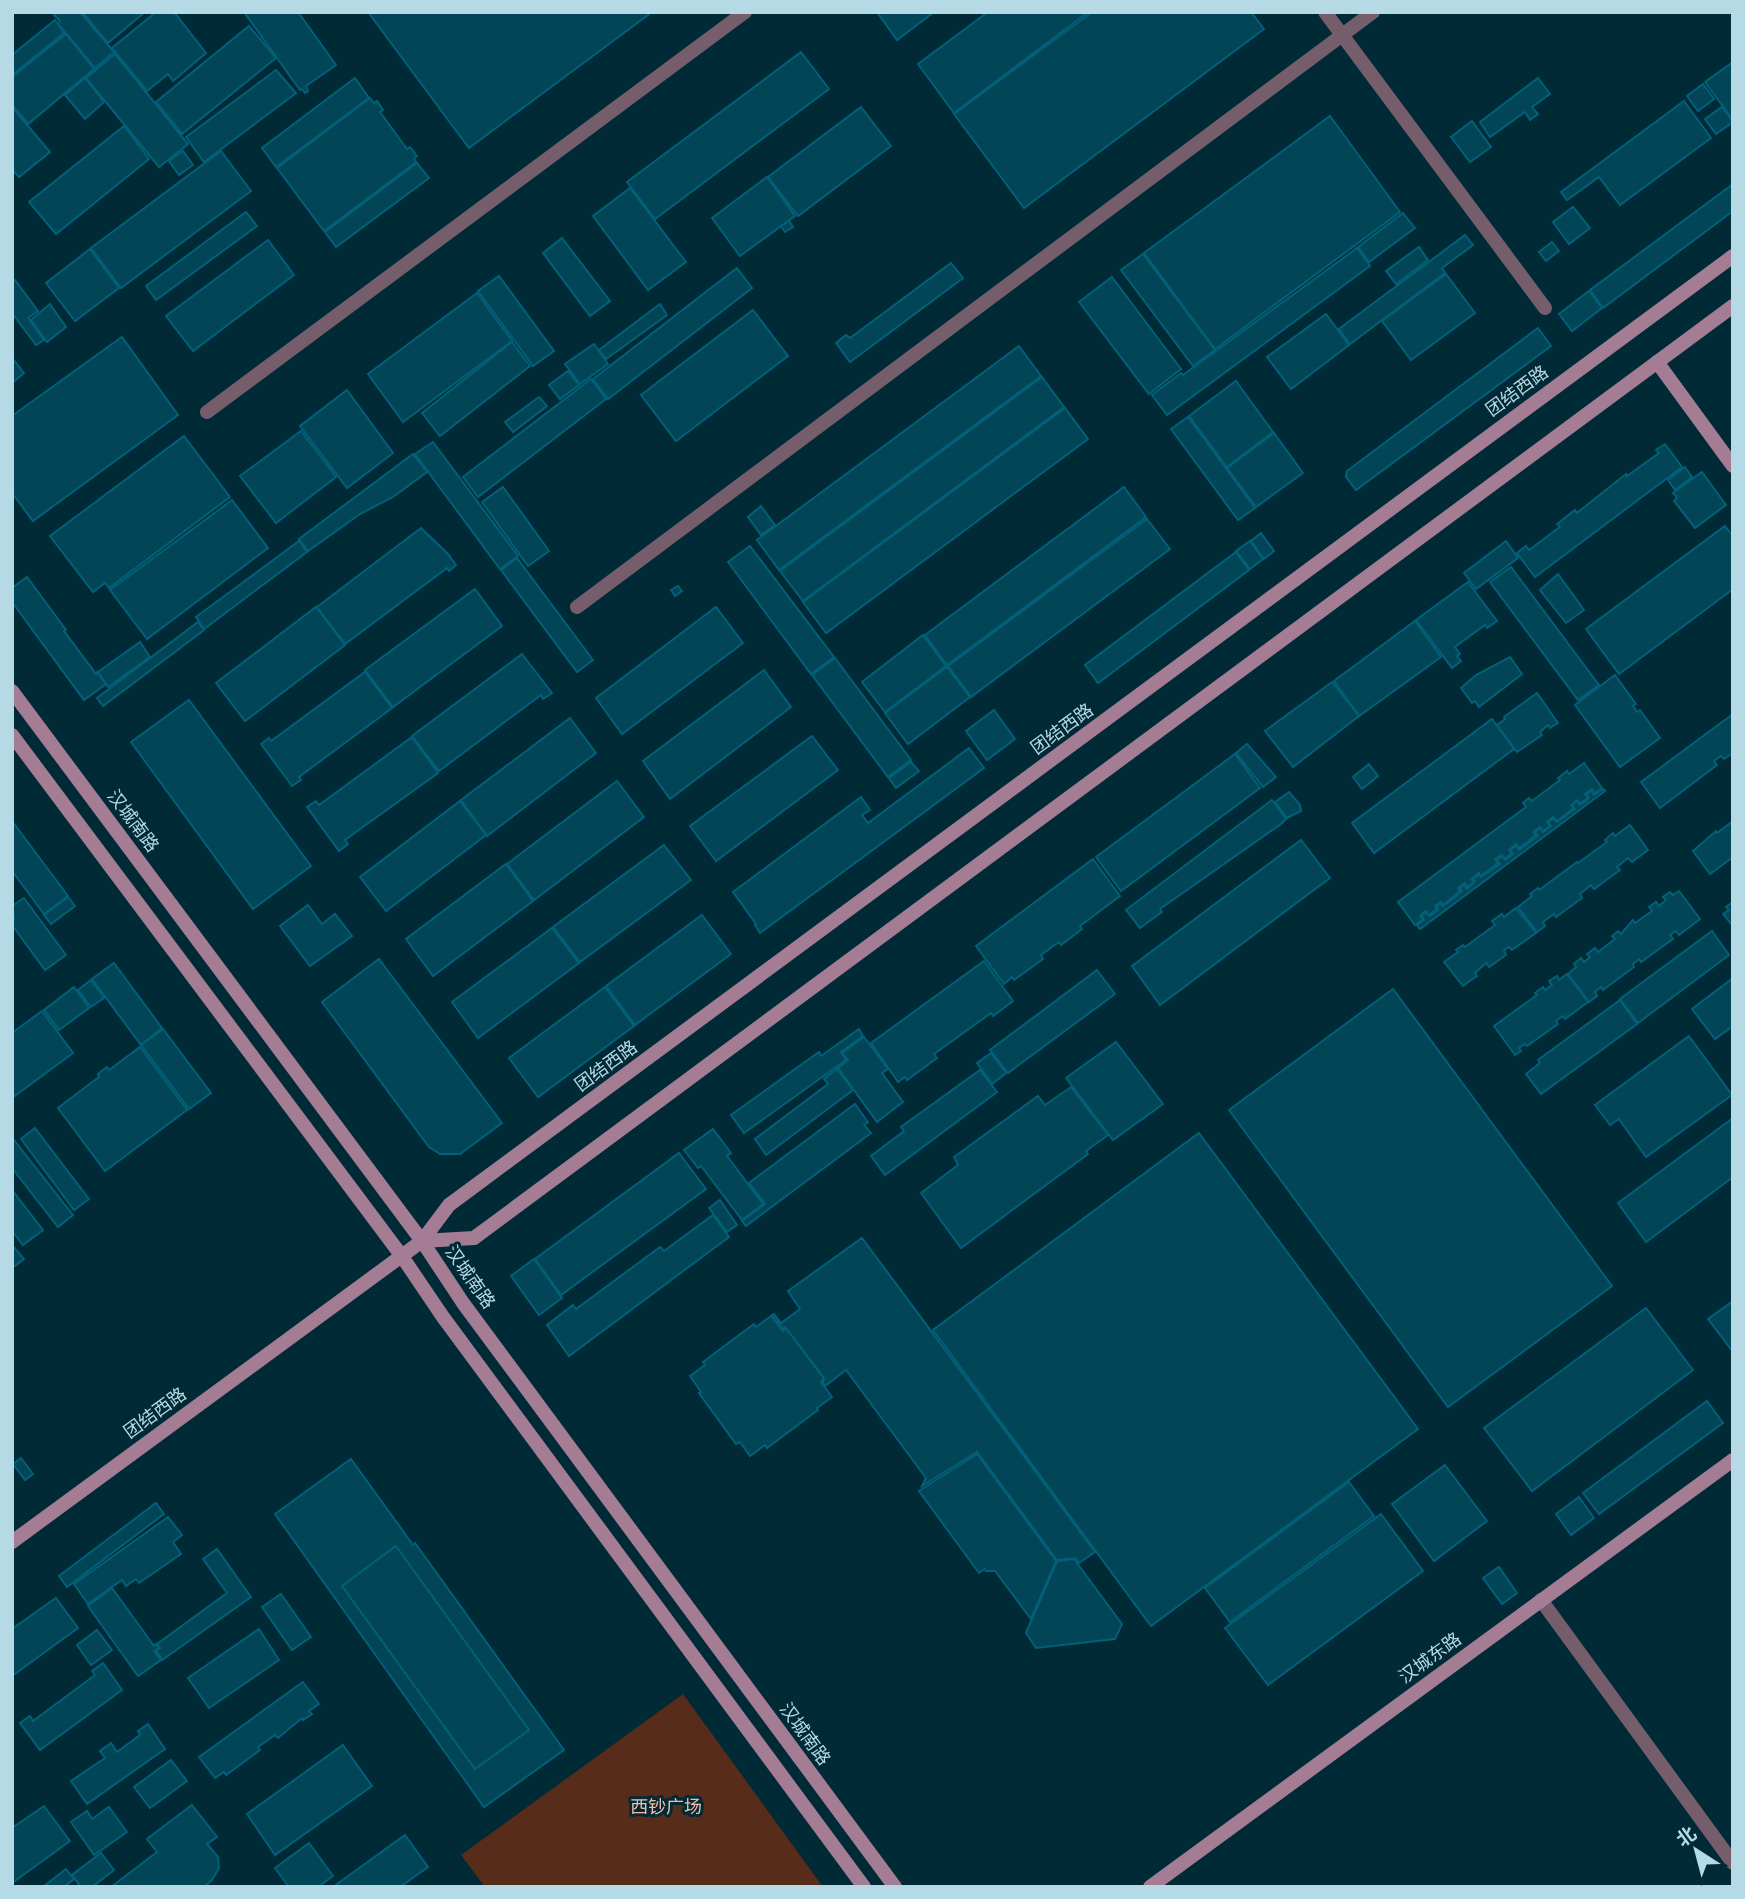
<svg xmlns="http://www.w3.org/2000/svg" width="1745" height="1899" font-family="'Nunito Sans','Noto Sans SC',sans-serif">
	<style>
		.green { fill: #572c1a }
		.building { fill: #014556; stroke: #036078; stroke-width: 2 }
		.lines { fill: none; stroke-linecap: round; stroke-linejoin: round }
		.street { stroke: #765d6c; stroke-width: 14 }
		.secondary { stroke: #a47c94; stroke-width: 14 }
		.labels { text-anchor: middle; stroke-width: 6; stroke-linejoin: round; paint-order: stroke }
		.street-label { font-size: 18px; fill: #b6d9e6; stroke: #002a36 }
		.park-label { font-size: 18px; fill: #f5bda8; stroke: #002a36 }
	</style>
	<rect width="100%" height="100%" fill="#002a36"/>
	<path class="green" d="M683 1694 823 1887H485L461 1855Z"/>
	<g class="building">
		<path d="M58 12H80L114 52 95 68 58 24 60 21 54 15Z"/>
		<path d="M82 12H145L108 43Z"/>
		<path d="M156 12H174L206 53 173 81 168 74 147 91 112 48Z"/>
		<path d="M244 12H298L336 65 306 86 308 91 305 93 302 89 300 90Z"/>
		<path d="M368 12H652L469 148Z"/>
		<path d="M877 12H934L897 40Z"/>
		<path d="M988 12H1088L954 113 918 64Z"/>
		<path d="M1092 12H1251L1264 29 1024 208 954 114Z"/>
		<path d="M55 20 64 33 12 75V55Z"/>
		<path d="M249 26 276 58 182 134 156 102Z"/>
		<path d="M66 34 94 69 28 124 12 105V77Z"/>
		<path d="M801 52 829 89 655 219 627 182Z"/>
		<path d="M115 54 188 144 159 167 86 78Z"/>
		<path d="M1733 62V120L1705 82Z"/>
		<path d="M276 70 296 93 204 162 186 137Z"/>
		<path d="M85 78 104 102 85 119 65 95Z"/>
		<path d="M355 78 369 98 276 167 262 148Z"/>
		<path d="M1538 78 1550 94 1532 107 1538 114 1530 120 1525 112 1490 137 1480 122Z"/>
		<path d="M1703 84 1714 99 1698 111 1687 96Z"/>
		<path d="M370 98 374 103 377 101 383 110 380 112 407 149 410 147 417 156 414 158 416 162 324 231 277 168Z"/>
		<path d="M1684 101 1711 138 1620 205 1599 177 1567 200 1561 192Z"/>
		<path d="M12 107 50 152 19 177 12 169Z"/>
		<path d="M861 107 891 146 798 216 768 177Z"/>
		<path d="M1722 107 1733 122 1716 134 1705 119Z"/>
		<path d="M1330 116 1400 212 1215 349 1144 253Z"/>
		<path d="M1472 121 1491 147 1470 162 1451 137Z"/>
		<path d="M124 126 149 159 56 234 29 202Z"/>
		<path d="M183 151 193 165 179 175 169 161Z"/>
		<path d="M221 151 251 191 121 288 91 248Z"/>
		<path d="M417 163 429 178 336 247 325 232Z"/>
		<path d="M767 177 795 216 740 256 712 218Z"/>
		<path d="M1733 184V211L1603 308 1590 290Z"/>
		<path d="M630 188 686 262 648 290 593 216Z"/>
		<path d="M1573 207 1590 228 1569 244 1553 222Z"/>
		<path d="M246 212 257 226 156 300 146 286Z"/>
		<path d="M1403 213 1415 228 1369 262 1358 247Z"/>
		<path d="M789 221 793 227 785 232 781 226Z"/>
		<path d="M1465 235 1473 245 1442 268 1445 273 1350 344 1339 329Z"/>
		<path d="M562 238 610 301 590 316 543 253Z"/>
		<path d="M268 240 294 275 193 351 166 316Z"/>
		<path d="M1552 242 1559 251 1546 261 1539 252Z"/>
		<path d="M1419 247 1428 260 1396 284 1386 271Z"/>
		<path d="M1357 248 1370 266 1167 415 1152 395 1181 373 1183 375Z"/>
		<path d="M90 249 119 288 75 321 46 283Z"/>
		<path d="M1143 254 1215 350 1193 366 1121 270Z"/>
		<path d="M951 263 963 278 850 362 836 343 846 335 850 338Z"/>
		<path d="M737 268 752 288 608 399 593 379Z"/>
		<path d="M1446 274 1475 313 1411 360 1382 321Z"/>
		<path d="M499 276 554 351 533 366 478 291Z"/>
		<path d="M1112 277 1181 369 1149 394 1079 302Z"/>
		<path d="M15 280 38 311 28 318 44 340 36 345 12 313V282Z"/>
		<path d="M1589 291 1602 308 1572 331 1559 314Z"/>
		<path d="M477 293 512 341 403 422 368 374Z"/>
		<path d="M50 304 66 327 47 342 31 320Z"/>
		<path d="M660 304 667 315 606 359 599 350Z"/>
		<path d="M753 310 788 356 676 441 641 395Z"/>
		<path d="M1326 314 1349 345 1291 389 1267 357Z"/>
		<path d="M1538 328 1551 346 1356 490 1346 477 1347 471Z"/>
		<path d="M122 337 178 415 33 521 12 493V416Z"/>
		<path d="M512 342 530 366 440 436 422 413Z"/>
		<path d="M594 344 608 364 580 384 565 364Z"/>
		<path d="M1019 346 1041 376 779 570 757 540Z"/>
		<path d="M12 358 24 373 12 383Z"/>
		<path d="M568 371 579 385 560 399 549 385Z"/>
		<path d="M1042 377 1064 407 803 601 780 571Z"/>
		<path d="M591 379 606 399 478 497 463 477Z"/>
		<path d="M1236 381 1273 432 1227 467 1189 416Z"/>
		<path d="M347 390 393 453 347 488 300 426Z"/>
		<path d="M539 397 547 406 513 432 505 422Z"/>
		<path d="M1065 408 1088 439 826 633 803 602Z"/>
		<path d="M1188 417 1255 508 1238 520 1171 429Z"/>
		<path d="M301 431 336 477 276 523 240 476Z"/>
		<path d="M1274 433 1303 473 1256 507 1227 468Z"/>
		<path d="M184 436 230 497 109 588 105 583 93 592 50 536Z"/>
		<path d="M433 442 518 556 500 569 415 454Z"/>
		<path d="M1665 444 1682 467 1535 577 1517 553 1526 546 1529 550 1560 527 1557 524 1575 510 1577 513 1626 474 1627 476 1659 453 1656 450Z"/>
		<path d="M413 454 427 472 393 497 360 514 308 551 299 539Z"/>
		<path d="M1685 467 1692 477 1675 490 1668 480Z"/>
		<path d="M1702 472 1726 505 1695 528 1674 501 1677 498 1673 493Z"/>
		<path d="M503 487 549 551 528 566 482 502Z"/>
		<path d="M1124 487 1146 517 947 665 925 635Z"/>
		<path d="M232 500 268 548 147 639 110 590Z"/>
		<path d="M761 506 775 525 761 535 748 517Z"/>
		<path d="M1147 519 1170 549 971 697 948 666Z"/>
		<path d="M1725 526 1733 536V589L1619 674 1586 629Z"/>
		<path d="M421 528 448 554 456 565 449 571 447 568 345 644 317 607Z"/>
		<path d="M1261 533 1274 551 1264 559 1251 541Z"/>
		<path d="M299 541 307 552 204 629 196 617Z"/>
		<path d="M1250 541 1263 559 1250 569 1236 551Z"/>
		<path d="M1506 541 1518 558 1476 589 1464 573Z"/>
		<path d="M750 546 834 657 811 674 728 562Z"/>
		<path d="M1236 552 1249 570 1098 683 1085 665Z"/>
		<path d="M517 558 593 660 577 672 501 570Z"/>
		<path d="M1511 567 1599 685 1578 700 1490 582Z"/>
		<path d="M1558 574 1584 610 1566 623 1540 590Z"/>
		<path d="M27 577 66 630 64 631 96 674 97 672 106 684 84 700 12 602V588Z"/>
		<path d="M1468 582 1497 621 1487 628 1485 625 1455 647 1460 654 1457 656 1461 661 1452 668 1416 620Z"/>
		<path d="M678 586 682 591 675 596 671 590Z"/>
		<path d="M475 589 502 626 393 707 365 670Z"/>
		<path d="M316 607 345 645 245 721 216 683Z"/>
		<path d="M716 607 743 643 622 734 596 698Z"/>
		<path d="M1415 621 1441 657 1359 716 1334 681Z"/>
		<path d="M198 622 204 630 103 706 97 698Z"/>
		<path d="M923 635 946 666 885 712 862 682Z"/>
		<path d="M140 642 150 657 108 687 98 672Z"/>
		<path d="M522 654 552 693 543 699 541 695 439 771 412 736Z"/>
		<path d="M1510 657 1522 674 1479 707 1475 701 1472 703 1461 688 1476 675Z"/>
		<path d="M835 658 911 760 888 777 812 675Z"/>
		<path d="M947 667 970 697 908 744 885 713Z"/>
		<path d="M764 670 791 707 670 799 643 761Z"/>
		<path d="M365 672 392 708 299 777 301 780 292 786 261 744 269 738 271 741Z"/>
		<path d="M1615 675 1636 704 1633 706 1637 712 1640 710 1660 738 1620 767 1575 705Z"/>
		<path d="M1332 682 1359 716 1293 767 1265 731Z"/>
		<path d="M1537 693 1558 723 1550 728 1548 725 1540 732 1542 735 1517 752 1497 725 1505 719 1504 717Z"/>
		<path d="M189 700 311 866 253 909 131 742Z"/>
		<path d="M994 710 1015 739 987 760 966 731Z"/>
		<path d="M1733 714V753L1724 759 1721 756 1714 761 1717 765 1660 808 1641 782Z"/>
		<path d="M570 718 596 753 487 836 461 800Z"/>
		<path d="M1492 719 1514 749 1374 853 1352 823Z"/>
		<path d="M812 736 838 770 716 861 690 826Z"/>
		<path d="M412 737 438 773 345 840 348 844 339 851 307 807 316 801 319 805Z"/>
		<path d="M1247 744 1276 777 1263 787 1236 753Z"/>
		<path d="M969 748 984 768 760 933 755 925 756 924 733 892 861 797 870 810 862 815 868 823Z"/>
		<path d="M1235 754 1260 788 1121 891 1096 857Z"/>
		<path d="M911 762 919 771 896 788 889 778Z"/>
		<path d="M1584 763 1602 788 1595 793 1592 789 1585 794 1588 798 1580 803 1577 800 1571 805 1574 808 1557 821 1553 817 1547 822 1550 826 1543 831 1540 827 1533 832 1536 835 1519 848 1516 844 1509 850 1512 853 1505 859 1502 855 1495 859 1498 863 1481 876 1479 873 1471 879 1474 882 1467 887 1465 883 1458 888 1460 891 1443 905 1441 902 1435 906 1437 909 1429 915 1426 911 1420 916 1423 919 1415 925 1398 902 1526 807 1523 803 1529 798 1532 801 1560 780 1558 778 1567 771 1569 774Z"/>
		<path d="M1369 764 1378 776 1362 789 1353 777Z"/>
		<path d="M617 781 644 817 534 900 507 864Z"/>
		<path d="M1603 789 1605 791 1420 929 1417 925 1424 920 1422 916 1426 913 1430 916 1438 910 1437 906 1440 904 1443 906 1455 897 1462 891 1460 888 1464 885 1467 889 1475 881 1473 879 1479 875 1481 877 1500 864 1497 860 1502 856 1505 860 1513 854 1510 850 1516 846 1519 850 1538 836 1535 832 1540 828 1543 832 1551 826 1548 822 1553 819 1557 822 1575 809 1572 805 1577 801 1580 805 1585 802 1589 798 1587 794 1591 791 1594 795Z"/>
		<path d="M1289 792 1300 805 1301 811 1287 818 1275 802Z"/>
		<path d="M1272 800 1286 819 1281 824 1160 909 1162 912 1140 928 1126 910Z"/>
		<path d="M460 801 486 835 386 911 360 877Z"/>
		<path d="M12 821 68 896 44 914 12 871Z"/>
		<path d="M1733 821V857L1710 874 1693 851 1716 831 1717 833Z"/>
		<path d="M1630 825 1648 850 1632 862 1628 858 1617 867 1620 870 1594 889 1591 885 1580 894 1582 898 1556 917 1554 914 1543 922 1545 926 1537 932 1518 907 1532 896 1530 894 1538 888 1539 890 1577 862 1578 863 1607 842 1605 840 1613 833 1615 836Z"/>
		<path d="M1301 840 1330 878 1160 1005 1132 966Z"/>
		<path d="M664 845 691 880 580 962 553 927Z"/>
		<path d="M1093 859 1120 896 1080 926 1082 929 1061 945 1059 942 1041 955 1043 959 1014 980 1012 977 1004 984 976 946Z"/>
		<path d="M506 864 533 901 433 976 406 939Z"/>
		<path d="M1679 891 1700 919 1679 935 1676 931 1670 935 1673 939 1641 962 1639 959 1633 964 1634 967 1603 990 1601 987 1595 992 1597 996 1589 1002 1568 974 1576 967 1574 964 1581 958 1584 962 1590 957 1587 954 1595 948 1598 952 1615 939 1612 936 1618 931 1621 934 1633 920 1635 923 1652 911 1649 907 1656 902 1659 906 1666 900 1663 897 1670 892 1673 895Z"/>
		<path d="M68 897 75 906 51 924 44 915Z"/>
		<path d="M24 898 66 955 45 970 12 925 14 918 12 906Z"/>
		<path d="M1733 902V926L1723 914 1729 910 1726 907Z"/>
		<path d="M308 905 322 924 335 914 352 936 310 966 280 926Z"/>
		<path d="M1516 908 1536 933 1512 950 1509 947 1504 950 1506 955 1489 967 1486 963 1475 973 1477 976 1463 986 1444 962 1458 952 1456 950 1463 945 1465 947 1495 925 1492 921 1502 914 1504 917Z"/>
		<path d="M702 915 731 954 635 1025 606 986Z"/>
		<path d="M552 928 579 963 478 1038 452 1002Z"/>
		<path d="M1712 931 1729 955 1638 1023 1620 999Z"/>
		<path d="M379 959 502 1123 460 1154H440L429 1147 322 1002Z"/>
		<path d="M984 961 1013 1001 993 1016 991 1013 934 1054 937 1058 907 1080 905 1077 898 1082 871 1043Z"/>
		<path d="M114 963 162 1028 141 1045 92 979Z"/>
		<path d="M1097 970 1115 994 1008 1073 990 1050Z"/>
		<path d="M1567 974 1588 1002 1565 1019 1563 1016 1556 1021 1558 1024 1527 1046 1525 1044 1519 1048 1521 1051 1515 1055 1494 1026 1537 995 1535 993 1543 987 1545 990 1552 985 1549 981 1557 976 1559 980Z"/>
		<path d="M1733 978V1026L1715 1039 1692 1009Z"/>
		<path d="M91 980 104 998 91 1007 78 990Z"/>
		<path d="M74 987 89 1008 59 1030 44 1010Z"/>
		<path d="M605 987 634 1026 538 1097 509 1058Z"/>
		<path d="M1393 989 1612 1286 1448 1407 1229 1110Z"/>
		<path d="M1620 1000 1637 1024 1541 1094 1526 1074 1540 1063 1538 1060Z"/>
		<path d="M42 1011 73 1053 12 1098V1033Z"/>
		<path d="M163 1029 211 1093 189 1109 141 1045Z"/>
		<path d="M859 1029 863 1036 841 1052 846 1060 744 1133 731 1115 819 1052 821 1056Z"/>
		<path d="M1689 1036 1732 1095 1646 1157 1619 1119 1610 1125 1595 1105Z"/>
		<path d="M864 1037 888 1069 882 1073 903 1102 877 1122 838 1068 848 1060 842 1053Z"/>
		<path d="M1116 1042 1163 1104 1113 1140 1066 1078Z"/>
		<path d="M140 1047 187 1110 105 1171 58 1108 99 1077 98 1074 107 1067 109 1070Z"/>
		<path d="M991 1053 1006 1073 992 1084 977 1063Z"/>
		<path d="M837 1069 853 1090 766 1155 755 1139 828 1084 824 1079Z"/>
		<path d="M980 1070 997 1092 885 1175 871 1156 904 1131 901 1127Z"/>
		<path d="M1071 1087 1108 1135 1086 1151 1088 1154 961 1248 921 1193 958 1165 954 1157 1038 1096 1045 1105Z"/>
		<path d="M855 1104 868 1122 864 1125 871 1133 746 1226 742 1221 765 1204 749 1183Z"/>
		<path d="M1733 1118V1177L1646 1242 1618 1203Z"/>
		<path d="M35 1128 89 1199 74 1210 21 1139Z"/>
		<path d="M713 1129 731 1153 727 1156 763 1204 742 1220 701 1166 698 1168 684 1150Z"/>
		<path d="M1199 1133 1418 1429 1151 1626 933 1330Z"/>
		<path d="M14 1140 73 1215 58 1227 12 1168V1142Z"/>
		<path d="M679 1153 706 1189 561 1295 535 1259Z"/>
		<path d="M12 1190 43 1230 23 1245 12 1231Z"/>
		<path d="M720 1200 737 1225 727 1232 709 1208Z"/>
		<path d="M713 1215 729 1237 569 1356 547 1325 573 1305 576 1309 660 1247 664 1251Z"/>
		<path d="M862 1238 1095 1552 1079 1563 1075 1558 1057 1560 977 1452 922 1486 926 1478 846 1370 825 1386 823 1383 824 1378 785 1327 783 1329 772 1315 774 1314 781 1323 800 1309 788 1291Z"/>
		<path d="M12 1245 24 1259 12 1268Z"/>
		<path d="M534 1259 562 1298 539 1315 511 1276Z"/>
		<path d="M1733 1301V1352L1708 1319Z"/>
		<path d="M1646 1308 1693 1370 1532 1491 1484 1428Z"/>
		<path d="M771 1316 783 1331 786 1328 824 1379 821 1382 832 1397 817 1408 818 1410 767 1448 765 1445 750 1456 740 1442 736 1444 699 1393 701 1392 690 1376 705 1365 703 1362 754 1324 756 1327Z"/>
		<path d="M1707 1401 1723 1423 1599 1514 1583 1493Z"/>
		<path d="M977 1454 1056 1561 1031 1619 995 1571H986L985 1569 979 1573 919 1491Z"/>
		<path d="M21 1458 33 1474 25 1480 13 1464Z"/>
		<path d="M351 1459 413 1545 415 1543 564 1750 484 1807 275 1514Z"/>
		<path d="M1445 1465 1487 1521 1434 1561 1392 1504Z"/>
		<path d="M1349 1482 1374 1516 1230 1622 1205 1588Z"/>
		<path d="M1579 1497 1594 1518 1571 1535 1556 1514Z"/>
		<path d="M156 1503 164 1514 67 1587 59 1576Z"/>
		<path d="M1381 1514 1423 1571 1268 1685 1225 1628Z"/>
		<path d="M168 1517 182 1535 173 1542 181 1554 139 1583 136 1579 126 1586 122 1580 88 1604 74 1584Z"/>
		<path d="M396 1546 529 1730 475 1769 342 1586Z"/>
		<path d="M217 1549 251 1597 162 1660 156 1651 160 1648 157 1644 227 1593 203 1559Z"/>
		<path d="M1074 1559 1122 1624 1115 1639 1036 1648 1026 1633 1057 1561Z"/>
		<path d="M1499 1567 1517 1593 1502 1604 1483 1578Z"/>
		<path d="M112 1588 154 1646 156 1644 159 1648 154 1651 161 1660 138 1676 88 1606Z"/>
		<path d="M281 1594 311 1637 292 1650 262 1607Z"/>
		<path d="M56 1598 78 1628 12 1676V1629Z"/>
		<path d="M259 1629 279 1660 209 1708 188 1678Z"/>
		<path d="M97 1630 112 1650 91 1665 77 1645Z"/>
		<path d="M103 1663 122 1690 40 1750 20 1723 30 1716 33 1721 95 1675 92 1671Z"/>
		<path d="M303 1682 319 1704 309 1711 312 1714 303 1720 302 1718 278 1738 275 1735 258 1747 260 1750 226 1775 224 1772 215 1778 199 1757Z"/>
		<path d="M148 1724 165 1749 87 1804 71 1781 105 1758 100 1751 111 1743 117 1752 140 1735 138 1731Z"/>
		<path d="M343 1745 372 1786 275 1855 247 1814Z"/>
		<path d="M171 1760 187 1781 150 1808 134 1787Z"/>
		<path d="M192 1805 217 1837 207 1844 218 1857 219 1868 212 1880 204 1887H111L157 1852 147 1839Z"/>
		<path d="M44 1806 70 1841 12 1883V1828Z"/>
		<path d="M109 1807 127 1832 94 1855 71 1822 87 1811 92 1819Z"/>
		<path d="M405 1835 428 1867 400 1887H333Z"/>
		<path d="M309 1843 333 1876 318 1887H289L275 1868Z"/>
		<path d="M101 1853 114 1870 92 1887H81L72 1875Z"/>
		<path d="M66 1869 74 1879 64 1887H43Z"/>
	</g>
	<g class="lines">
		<g class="street">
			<path d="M1325 12 1545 308"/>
			<path d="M207 412 745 12"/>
			<path d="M577 607 1373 12"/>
			<path d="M1541 1600 1733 1863"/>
		</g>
		<g class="secondary">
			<path d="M1657 362 1733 466"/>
			<path d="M12 691 422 1241 463 1303 895 1887"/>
			<path d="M12 735 401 1255 443 1317 864 1887"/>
			<path d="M422 1241 474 1238 1733 306"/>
			<path d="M12 1542 422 1241 449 1205 1733 256"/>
			<path d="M1150 1887 1733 1460"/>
		</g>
	</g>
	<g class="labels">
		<g class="street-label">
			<text transform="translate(1517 391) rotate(-36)" y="6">团结西路</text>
			<text transform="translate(1062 729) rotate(-36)" y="6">团结西路</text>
			<text transform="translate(133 821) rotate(53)" y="6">汉城南路</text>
			<text transform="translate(606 1066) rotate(-36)" y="6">团结西路</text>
			<text transform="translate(470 1277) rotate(55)" y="6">汉城南路</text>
			<text transform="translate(155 1413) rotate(-36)" y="6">团结西路</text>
			<text transform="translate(1430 1658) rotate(-36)" y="6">汉城东路</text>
			<text transform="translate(805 1734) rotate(54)" y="6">汉城南路</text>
		</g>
		<g class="park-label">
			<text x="666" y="1813">西钞广场</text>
		</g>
	</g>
	<rect width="1745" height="1899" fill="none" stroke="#b6d9e6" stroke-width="28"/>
	<g transform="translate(1696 1850) rotate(324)" stroke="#002a36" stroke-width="5" paint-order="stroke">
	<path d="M0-5L12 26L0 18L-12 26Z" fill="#b6d9e6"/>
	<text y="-10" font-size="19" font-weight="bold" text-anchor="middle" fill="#b6d9e6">北</text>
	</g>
</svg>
